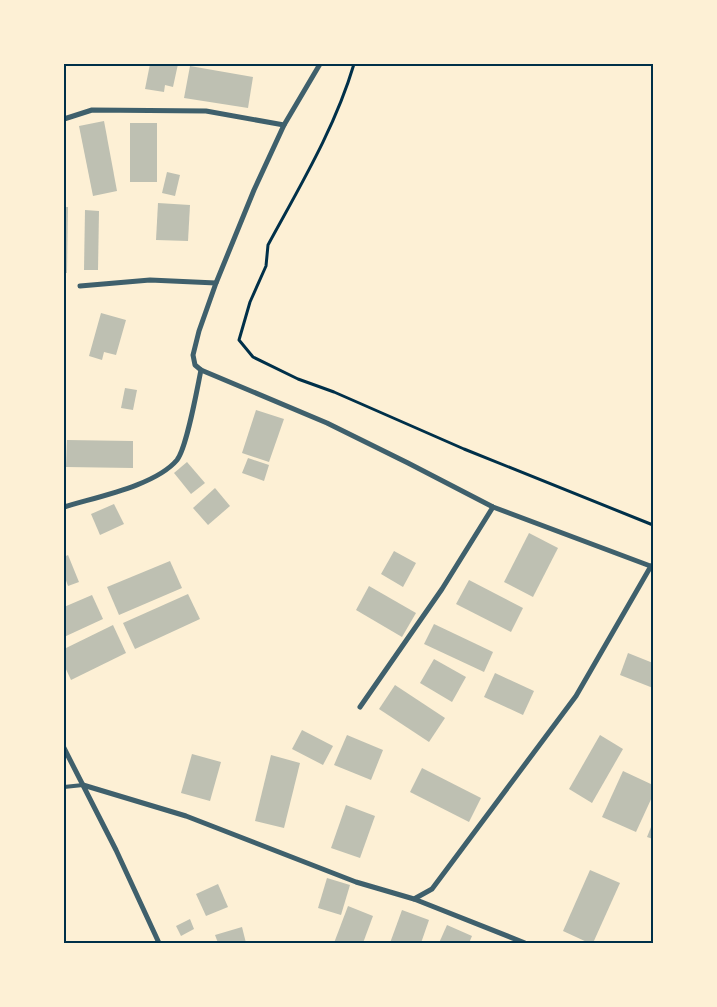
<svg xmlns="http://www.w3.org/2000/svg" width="717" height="1007" font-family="Commissioner,sans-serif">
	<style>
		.building { fill: #bec0b2 }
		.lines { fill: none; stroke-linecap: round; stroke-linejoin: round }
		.path { stroke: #003049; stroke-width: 3 }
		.service { stroke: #3f606c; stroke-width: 4 }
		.minor { stroke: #3f606c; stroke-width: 5 }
		.neatline { fill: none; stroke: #003049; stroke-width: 2 }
	</style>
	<rect width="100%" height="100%" fill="#fdf0d5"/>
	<g class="building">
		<path d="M150 64H178L173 87 165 85 164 92 145 89Z"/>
		<path d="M190 66 253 77 248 108 184 98Z"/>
		<path d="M104 121 117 191 93 196 79 126Z"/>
		<rect x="130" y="123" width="27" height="59"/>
		<path d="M167 172 180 175 175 196 162 193Z"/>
		<path d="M158 203 190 205 188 241 156 240Z"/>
		<path d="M64 207H68L67 273H64Z"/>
		<path d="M85 210 99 211 98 270H84Z"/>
		<path d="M101 313 126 320 116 355 104 352 102 360 89 356Z"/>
		<path d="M125 388 137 390 133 410 121 408Z"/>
		<path d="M256 410 284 419 269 462 242 453Z"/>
		<path d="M67 440 133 441V468L66 467Z"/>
		<path d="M248 458 269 465 264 481 242 473Z"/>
		<path d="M187 462 205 483 191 494 174 473Z"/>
		<path d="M215 488 230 506 208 525 193 508Z"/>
		<path d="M114 504 124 524 100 535 91 514Z"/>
		<path d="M529 533 558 548 533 597 504 582Z"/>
		<path d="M394 551 416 563 403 587 381 574Z"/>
		<path d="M68 555 79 582 68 586 64 575V557Z"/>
		<path d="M170 561 182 588 119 615 107 587Z"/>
		<path d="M469 580 523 608 511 632 456 604Z"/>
		<path d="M369 586 416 613 402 637 356 610Z"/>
		<path d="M188 594 200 619 135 649 123 623Z"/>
		<path d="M92 595 103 619 64 637V607Z"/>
		<path d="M434 624 493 652 484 672 424 644Z"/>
		<path d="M113 625 126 653 71 680 64 665V649Z"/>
		<path d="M628 653 653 663V688L620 675Z"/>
		<path d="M434 659 466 677 452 702 420 683Z"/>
		<path d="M495 673 534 691 523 715 484 697Z"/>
		<path d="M395 685 445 718 429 742 379 709Z"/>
		<path d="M302 730 333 746 323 765 292 749Z"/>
		<path d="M347 735 383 750 371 780 334 765Z"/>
		<path d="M600 735 623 749 592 803 569 789Z"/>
		<path d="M192 754 221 762 210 801 181 793Z"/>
		<path d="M271 755 300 763 284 828 255 821Z"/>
		<path d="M422 768 481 798 469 822 410 792Z"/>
		<path d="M623 771 653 785V795L636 832 602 817Z"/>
		<path d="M346 805 375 816 360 858 331 848Z"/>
		<path d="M653 822V839L647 837Z"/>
		<path d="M590 870 620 883 593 943H589L563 931Z"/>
		<path d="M327 878 350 885 341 915 318 908Z"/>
		<path d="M218 884 228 907 206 916 196 894Z"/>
		<path d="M348 906 373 916 363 943H334Z"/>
		<path d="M402 910 429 920 421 943H390Z"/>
		<path d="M190 919 194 929 181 936 176 926Z"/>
		<path d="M447 925 472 936 469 943H439Z"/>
		<path d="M242 927 246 943H218L215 935Z"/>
	</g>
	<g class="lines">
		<path class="path" d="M354 64C335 128 300 186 268 245L266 266 250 302 239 340 253 357 298 379 334 392 464 449 653 525"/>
		<path class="service" d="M64 787 83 785"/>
		<g class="minor">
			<path d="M320 64 284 125 254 190 216 283 199 331 193 355 195 365 201 370 327 423 408 463 493 507 653 567"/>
			<path d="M64 119 92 110 206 111 284 125"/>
			<path d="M80 286 150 280 216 283"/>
			<path d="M64 507C96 497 155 486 177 460 187 447 197 389 201 370"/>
			<path d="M360 707 442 589 493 507"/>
			<path d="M64 748 116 850 159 943"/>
			<path d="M83 785 186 816 356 882 414 899 432 889 576 696 651 566"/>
			<path d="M414 899 525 943"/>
		</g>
	</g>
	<rect width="717" height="1007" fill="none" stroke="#fdf0d5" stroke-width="130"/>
	<rect x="65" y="65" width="587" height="877" class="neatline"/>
</svg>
